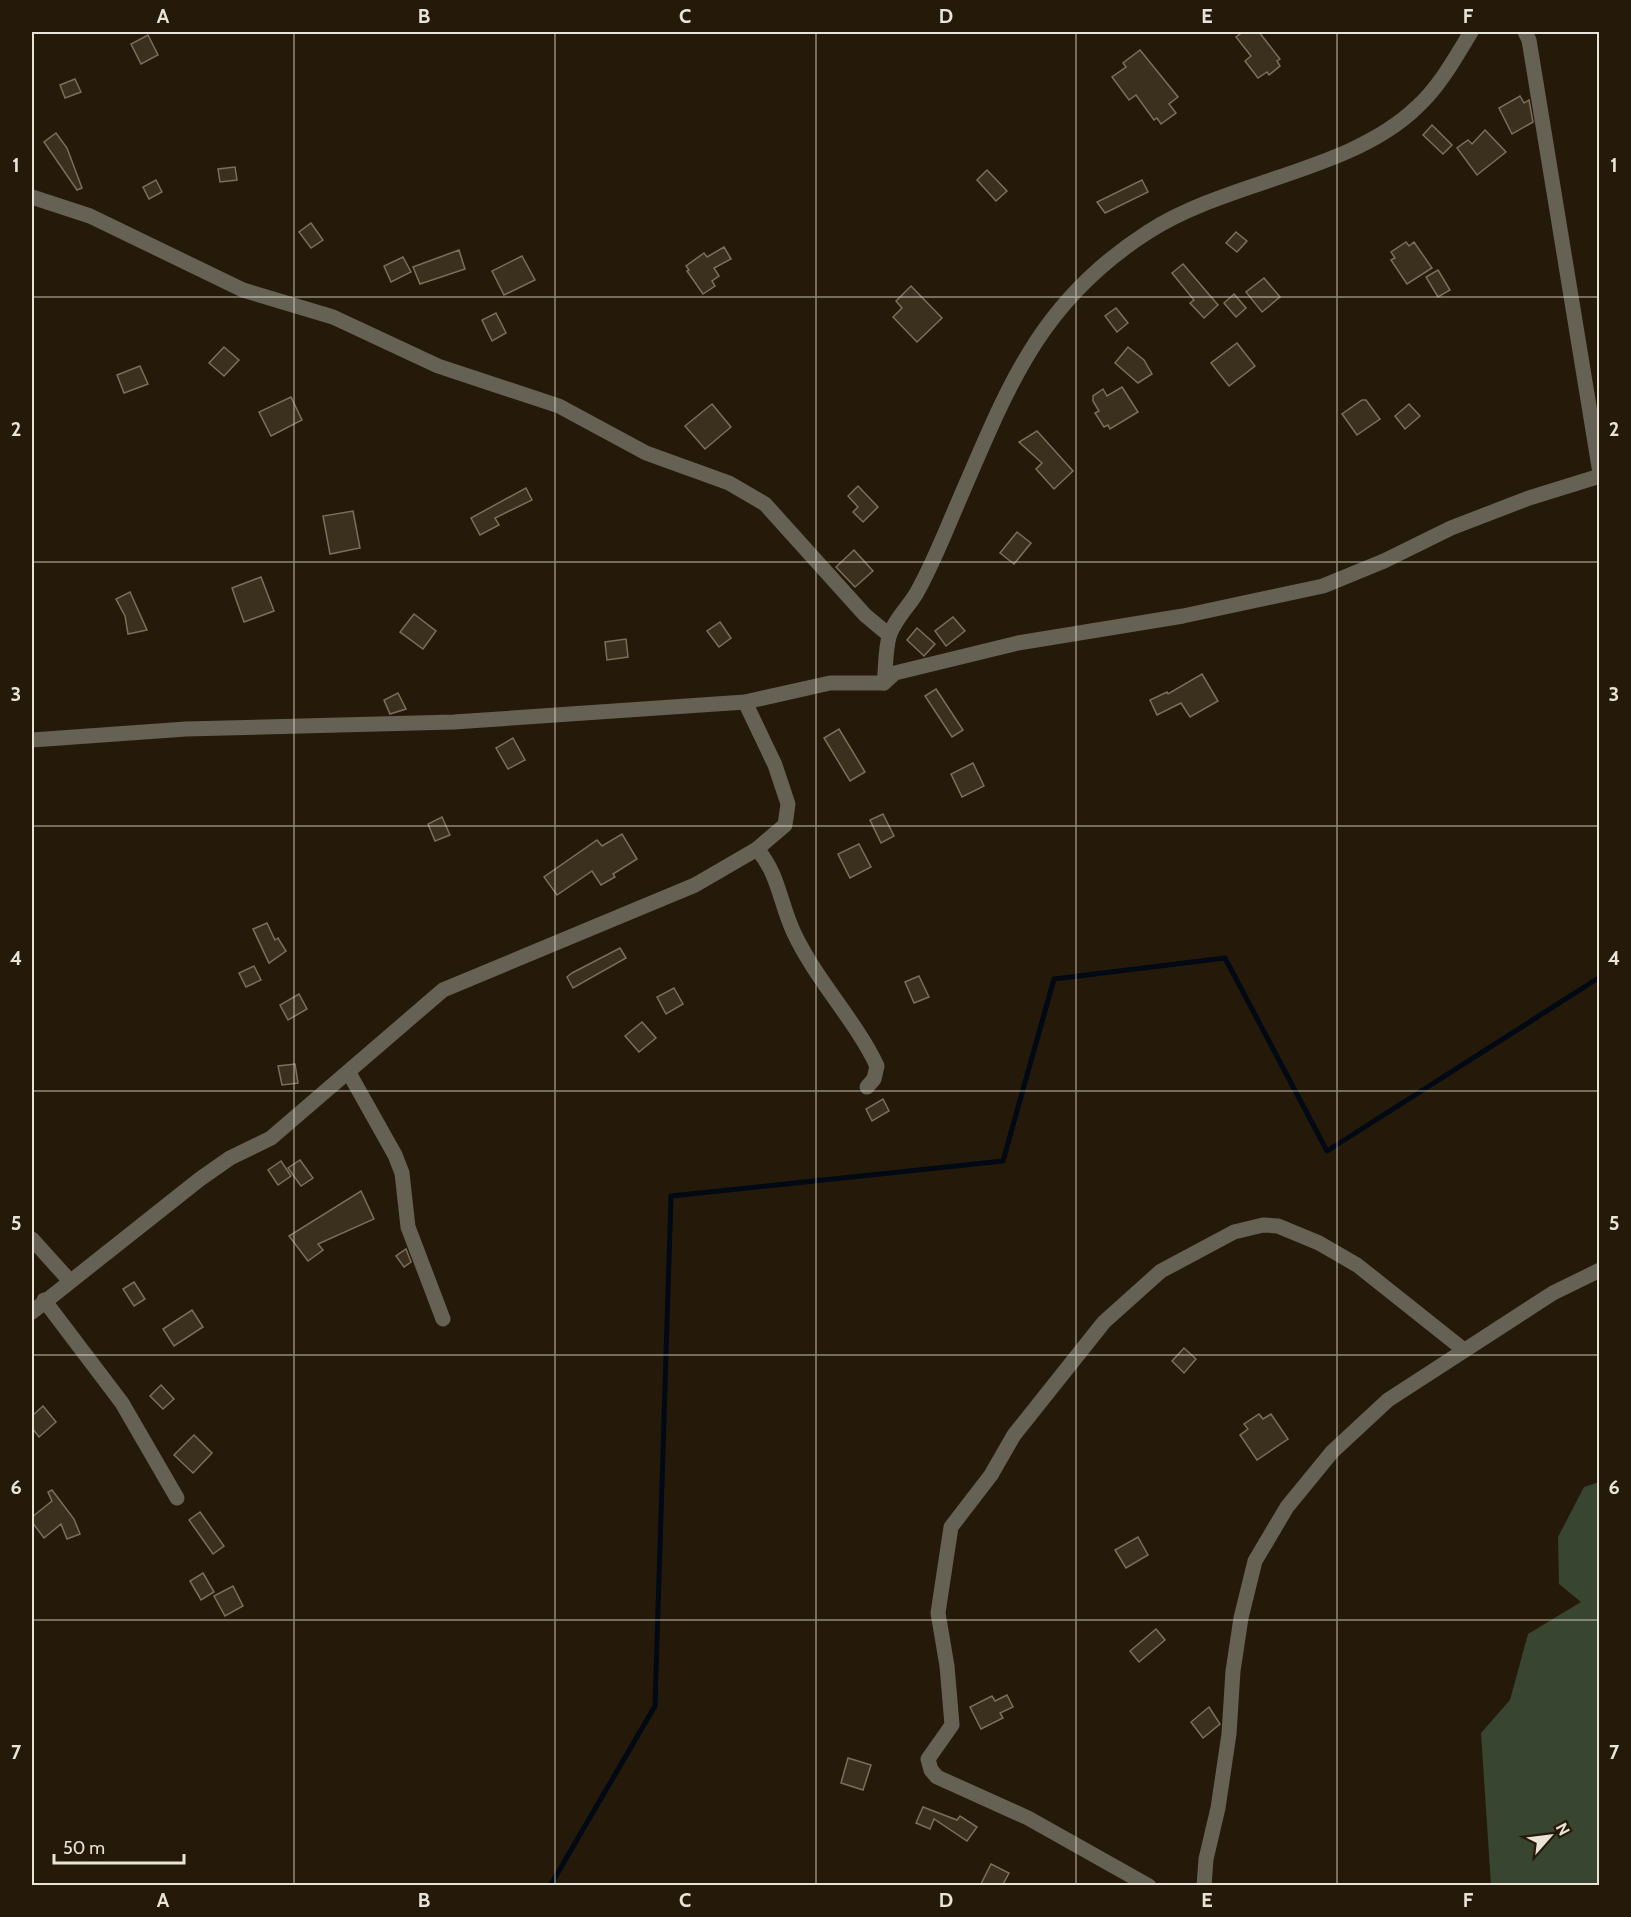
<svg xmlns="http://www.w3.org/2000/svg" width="1631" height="1917" font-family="Cabin,sans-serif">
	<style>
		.green { fill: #384530 }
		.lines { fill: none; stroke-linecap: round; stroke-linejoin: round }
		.stream { stroke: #000914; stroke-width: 5 }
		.building { fill: #3b301e; stroke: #7b6e5a; stroke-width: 1.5 }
		.minor { stroke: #656154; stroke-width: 15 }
		.grid { fill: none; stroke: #eae3d8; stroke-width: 1.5; stroke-opacity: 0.55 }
		.neatline { fill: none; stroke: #eae3d8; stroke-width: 2 }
		.grid-label { font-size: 20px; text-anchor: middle; font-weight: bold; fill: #eae3d8 }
	</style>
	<rect width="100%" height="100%" fill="#251a09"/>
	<path class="green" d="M1599 1482V1885H1491L1481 1733 1510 1700 1528 1634 1581 1602 1559 1584 1558 1537 1584 1487Z"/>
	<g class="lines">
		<path class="stream" d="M550 1886 655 1706 671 1196 1003 1161 1054 979 1225 958 1327 1151 1600 977"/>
	</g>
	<g class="building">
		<path d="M1243 32H1259L1280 59 1277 61 1280 66 1269 75 1267 72 1258 78 1245 61 1251 56 1236 37Z"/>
		<path d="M148 35 158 55 141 64 131 44Z"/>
		<path d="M1140 50 1178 97 1169 104 1176 113 1161 124 1157 118 1154 120 1136 95 1129 100 1112 77 1126 67 1123 63Z"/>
		<path d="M75 79 81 92 65 98 60 85Z"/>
		<path d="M1520 96 1524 103 1529 100 1533 122 1512 134 1499 108Z"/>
		<path d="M1432 125 1452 145 1443 154 1423 135Z"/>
		<path d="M1485 130 1506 152 1477 175 1457 148 1468 140 1472 144Z"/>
		<path d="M56 133 67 148 82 188 77 190 44 142Z"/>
		<path d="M235 167 237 180 220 182 218 169Z"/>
		<path d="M987 170 1007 191 996 201 977 180Z"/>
		<path d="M156 180 162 192 149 199 143 187Z"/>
		<path d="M1142 180 1148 192 1105 213 1097 202Z"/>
		<path d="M311 223 323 240 311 248 299 232Z"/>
		<path d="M1236 232 1247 241 1237 252 1226 243Z"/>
		<path d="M1406 242 1409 246 1414 242 1432 268 1407 284 1391 260 1395 258 1391 252Z"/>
		<path d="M724 247 731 259 714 268 719 276 712 281 715 286 703 294 687 271 689 270 686 266 704 253 707 257Z"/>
		<path d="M459 250 465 269 420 284 413 267Z"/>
		<path d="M522 256 535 280 504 295 492 271Z"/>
		<path d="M403 257 411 272 391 282 384 266Z"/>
		<path d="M1183 264 1218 305 1204 318 1190 303 1194 300 1172 273Z"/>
		<path d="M1438 270 1450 290 1438 297 1426 277Z"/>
		<path d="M1264 278 1280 297 1262 312 1246 292Z"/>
		<path d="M911 286 942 318 917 342 893 317 902 308 896 301Z"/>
		<path d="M1234 294 1246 308 1236 317 1224 303Z"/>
		<path d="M1116 308 1128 323 1117 332 1105 316Z"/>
		<path d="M496 313 506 333 492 341 482 320Z"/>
		<path d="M1237 343 1255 366 1229 386 1211 363Z"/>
		<path d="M224 347 239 360 224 376 209 363Z"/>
		<path d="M1128 347 1144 360 1152 374 1138 383 1115 363Z"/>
		<path d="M140 366 148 384 124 393 117 375Z"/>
		<path d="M1122 387 1138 412 1110 429 1108 425 1104 427 1095 413 1099 411 1093 401V396L1103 389 1107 396Z"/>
		<path d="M291 397 302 420 271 436 259 412Z"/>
		<path d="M1362 400H1366L1380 419 1357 435 1342 414Z"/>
		<path d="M712 404 731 427 705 449 685 426Z"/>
		<path d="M1409 404 1420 416 1405 429 1395 416Z"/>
		<path d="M1037 431 1073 471 1054 489 1036 469 1042 463 1019 442Z"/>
		<path d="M858 486 878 507 863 522 853 512 858 507 848 496Z"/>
		<path d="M526 488 532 500 495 518 499 525 480 535 471 518Z"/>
		<path d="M353 511 360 548 330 554 323 516Z"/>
		<path d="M1017 532 1031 543 1014 564 1000 553Z"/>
		<path d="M854 550 873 571 855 587 836 567Z"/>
		<path d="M261 577 274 611 244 622 232 588Z"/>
		<path d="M130 592 147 630 128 634 125 616 116 599Z"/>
		<path d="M414 614 436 631 423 649 400 632Z"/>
		<path d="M953 617 965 631 946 646 935 631Z"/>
		<path d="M720 622 731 638 719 647 707 631Z"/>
		<path d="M917 628 935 644 924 656 907 640Z"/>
		<path d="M626 639 628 657 607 660 605 642Z"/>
		<path d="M1202 674 1218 701 1190 717 1181 703 1157 715 1150 700 1167 692 1168 694Z"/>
		<path d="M936 689 963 730 952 737 925 696Z"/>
		<path d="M398 693 406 709 390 714 384 700Z"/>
		<path d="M839 729 865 772 850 781 824 738Z"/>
		<path d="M513 738 525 760 508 769 496 748Z"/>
		<path d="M973 763 984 786 962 797 951 774Z"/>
		<path d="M883 814 894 836 881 843 870 820Z"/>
		<path d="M442 817 450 835 435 841 428 824Z"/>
		<path d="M622 834 637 859 613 874 615 877 601 885 592 871 557 895 544 877 597 840 602 846Z"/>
		<path d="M859 844 871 867 850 878 838 854Z"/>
		<path d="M267 923 275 940 278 938 286 951 269 963 253 929Z"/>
		<path d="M620 948 626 958 573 988 567 977 572 973Z"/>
		<path d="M254 966 261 980 246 987 239 973Z"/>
		<path d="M919 976 929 997 914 1003 905 982Z"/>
		<path d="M674 988 683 1004 666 1014 657 997Z"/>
		<path d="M299 994 307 1009 288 1020 280 1005Z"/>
		<path d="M642 1022 656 1038 639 1052 625 1036Z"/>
		<path d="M295 1064 298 1083 282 1085 278 1066Z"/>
		<path d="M883 1099 889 1111 872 1121 866 1109Z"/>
		<path d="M300 1160 313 1178 301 1186 288 1168Z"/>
		<path d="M281 1161 291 1176 278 1185 268 1170Z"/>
		<path d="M361 1191 374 1219 318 1244 323 1250 308 1261 289 1236Z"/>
		<path d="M406 1249 411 1262 404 1267 396 1256Z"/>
		<path d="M134 1282 145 1299 134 1306 123 1289Z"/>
		<path d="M192 1310 203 1327 174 1346 163 1329Z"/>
		<path d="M1184 1348 1196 1359 1184 1373 1172 1361Z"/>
		<path d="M161 1385 174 1399 163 1409 150 1396Z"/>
		<path d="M43 1406 56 1422 39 1437 32 1428V1416Z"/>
		<path d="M1259 1414 1263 1419 1271 1414 1288 1439 1257 1460 1240 1435 1248 1429 1244 1424Z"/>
		<path d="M194 1435 212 1453 193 1473 174 1455Z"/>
		<path d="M52 1490 74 1519 80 1534 67 1539 61 1524 44 1538 32 1522V1517L52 1501 48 1492Z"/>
		<path d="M200 1512 224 1546 213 1554 189 1520Z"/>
		<path d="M1138 1537 1148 1555 1126 1568 1115 1550Z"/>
		<path d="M203 1573 214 1592 201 1600 190 1581Z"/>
		<path d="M233 1586 243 1606 225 1616 214 1596Z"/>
		<path d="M1156 1629 1165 1640 1139 1662 1130 1651Z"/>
		<path d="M1007 1695 1013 1707 1000 1713 1003 1718 981 1729 970 1707 992 1696 995 1701Z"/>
		<path d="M1209 1707 1220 1724 1203 1738 1191 1722Z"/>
		<path d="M848 1758 871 1765 863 1790 841 1783Z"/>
		<path d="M923 1807 957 1820 960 1816 977 1827 967 1841 934 1819 930 1829 916 1823Z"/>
		<path d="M991 1864 1009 1873 1002 1886H980Z"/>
	</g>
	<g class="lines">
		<g class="minor">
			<path d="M1525 32 1529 40 1600 473"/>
			<path d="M32 197 90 216 243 290 333 317 438 366 559 406 646 453 729 483 765 504 865 615 889 635"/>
			<path d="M884 683C886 669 885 652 889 637 893 622 908 607 916 594 932 566 944 535 957 505 1007 390 1037 303 1148 232 1228 180 1350 172 1417 107 1440 86 1455 58 1471 32"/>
			<path d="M32 740 186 729 454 722 745 702 830 683H884L895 673 1018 643 1183 616 1323 586 1384 561 1451 528 1529 498 1600 476"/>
			<path d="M757 849C779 874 780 904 794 933 816 980 856 1021 877 1066L874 1079 867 1087"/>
			<path d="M349 1073 395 1155 402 1173 408 1227 443 1319"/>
			<path d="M32 1239 69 1280"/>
			<path d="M44 1300 122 1403 177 1498"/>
			<path d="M32 1312 200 1179 230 1158 271 1138 443 990 695 885 757 849 785 825 788 804 775 765 745 702"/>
			<path d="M1149 1886 1028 1818 937 1777 931 1770 928 1759 952 1725 947 1666 938 1613 951 1527 991 1475 1014 1435 1104 1322 1161 1271 1234 1232 1263 1225 1278 1226 1319 1243 1357 1265 1464 1350"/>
			<path d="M1204 1886 1206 1859 1218 1808 1229 1734 1233 1671 1241 1618 1255 1561 1287 1507 1332 1452 1388 1400 1553 1293 1600 1270"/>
		</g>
	</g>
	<path class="grid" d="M294 32V1886M555 32V1886M816 32V1886M1076 32V1886M1337 32V1886M32 297H1600M32 562H1600M32 826H1600M32 1091H1600M32 1355H1600M32 1620H1600"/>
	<rect width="1631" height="1917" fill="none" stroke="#251a09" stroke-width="66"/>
	<g transform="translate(1550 1836) rotate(62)" stroke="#251a09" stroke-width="4.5" paint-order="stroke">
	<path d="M0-4.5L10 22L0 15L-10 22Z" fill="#eae3d8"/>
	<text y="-9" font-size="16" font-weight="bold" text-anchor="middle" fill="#eae3d8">N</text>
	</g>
	<path d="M54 1854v9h130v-9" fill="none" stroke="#eae3d8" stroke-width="3"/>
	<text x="63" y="1854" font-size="18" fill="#eae3d8" stroke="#251a09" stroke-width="4.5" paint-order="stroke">50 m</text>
	<rect x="33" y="33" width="1565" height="1851" class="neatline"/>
	<g class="grid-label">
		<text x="163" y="23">A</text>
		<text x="424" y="23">B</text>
		<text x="685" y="23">C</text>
		<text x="946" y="23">D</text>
		<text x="1207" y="23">E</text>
		<text x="1468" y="23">F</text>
		<text x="16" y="172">1</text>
		<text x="1614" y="172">1</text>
		<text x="16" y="436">2</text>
		<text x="1614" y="436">2</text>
		<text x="16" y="701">3</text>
		<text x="1614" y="701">3</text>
		<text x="16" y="965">4</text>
		<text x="1614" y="965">4</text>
		<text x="16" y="1230">5</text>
		<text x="1614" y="1230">5</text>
		<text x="16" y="1494">6</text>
		<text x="1614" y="1494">6</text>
		<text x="16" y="1759">7</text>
		<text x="1614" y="1759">7</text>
		<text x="163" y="1907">A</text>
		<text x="424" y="1907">B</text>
		<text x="685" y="1907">C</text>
		<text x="946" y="1907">D</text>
		<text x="1207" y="1907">E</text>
		<text x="1468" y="1907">F</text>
	</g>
</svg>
